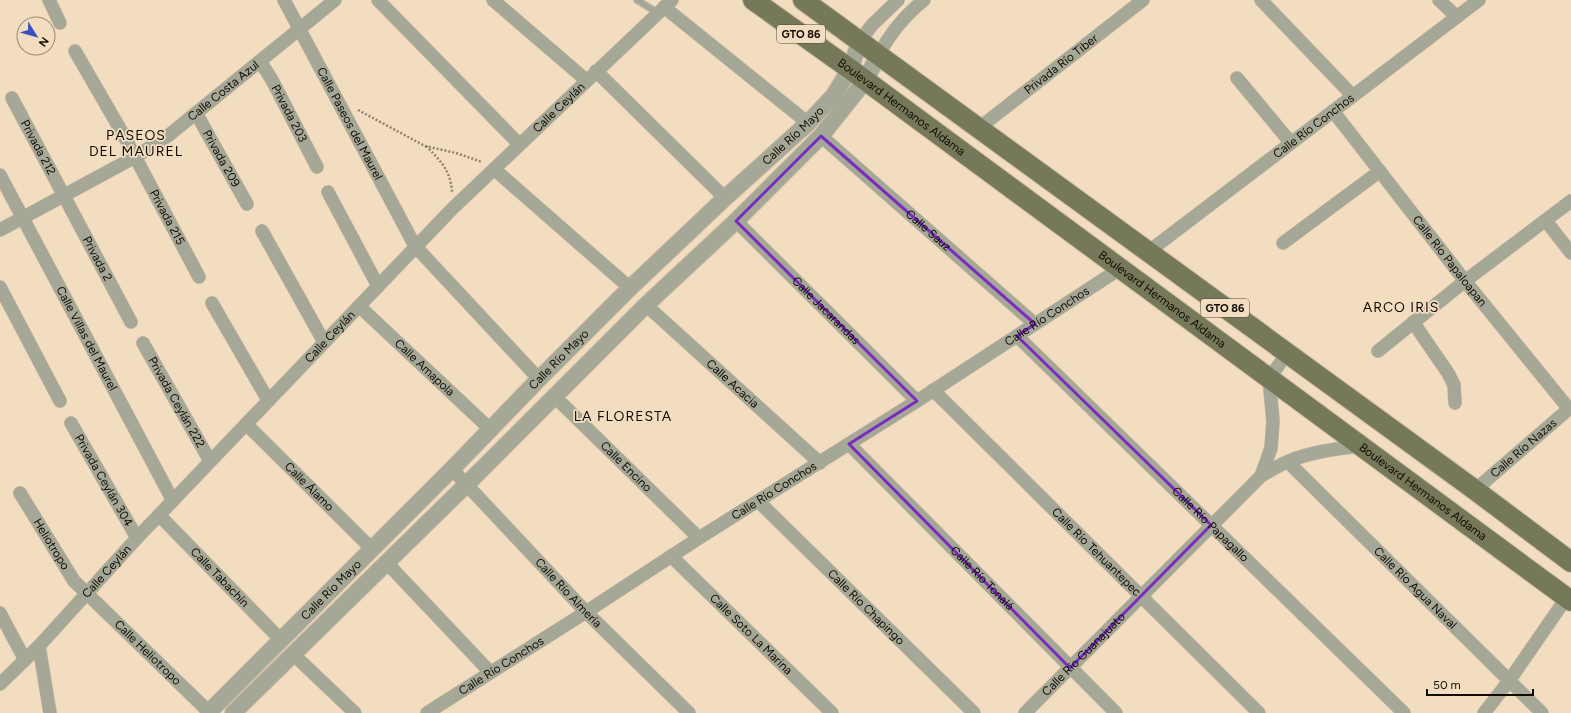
<svg xmlns="http://www.w3.org/2000/svg" width="1571" height="713" font-family="Figtree,sans-serif">
	<style>
		.lines { fill: none; stroke-linecap: round; stroke-linejoin: round }
		.service-casing { stroke: #cebba2; stroke-width: 8 }
		.minor-casing { stroke: #cebba2; stroke-width: 14 }
		.tertiary-casing { stroke: #cebba2; stroke-width: 18 }
		.primary-casing { stroke: #cebba2; stroke-width: 22 }
		.path { stroke: #8f816d; stroke-width: 2.5; stroke-dasharray: 2 2; stroke-linecap: butt }
		.service { stroke: #a5a897; stroke-width: 6 }
		.minor { stroke: #a5a897; stroke-width: 13 }
		.tertiary { stroke: #a5a897; stroke-width: 16 }
		.primary { stroke: #75795a; stroke-width: 20 }
		.marked { fill: none; stroke: #7b2cbf; stroke-width: 3; stroke-linejoin: round }
		.labels { text-anchor: middle; stroke-width: 3.5; stroke-linejoin: round; paint-order: stroke }
		.shield { fill: #f2ddc0; stroke: #544a3c; stroke-width: 1 }
		.shield-label { font-size: 11px; font-weight: bold; fill: #110b03 }
		.street-label { font-size: 12px; fill: #110b03; stroke: #f2ddc0 }
		.quarter-label { font-size: 14px; letter-spacing: 1px; fill: #110b03; stroke: #f2ddc0 }
	</style>
	<rect width="100%" height="100%" fill="#f2ddc0"/>
	<g class="lines">
		<g class="service-casing">
			<path id="service" d="M637 0 658 13"/>
		</g>
		<g class="minor-casing">
			<g id="minor">
				<path d="M49 0 60 23"/>
				<path id="s1" d="M284 0 415 246 539 379"/>
				<path d="M378 0 519 144"/>
				<path d="M493 0 586 80"/>
				<path d="M1261 0 1353 96"/>
				<path d="M1439 0 1457 17"/>
				<path d="M664 7 808 123"/>
				<path d="M860 41 872 25 898 0"/>
				<path id="s2" d="M75 51 123 134 199 277"/>
				<path d="M878 56C890 33 904 16 924 0"/>
				<path id="s3" d="M260 61 272 80 317 167"/>
				<path d="M596 71 725 198"/>
				<path d="M1237 78 1291 143"/>
				<path id="s4" d="M12 98 131 322"/>
				<path id="s5" d="M1333 111 1465 281 1569 409"/>
				<path id="s6" d="M196 113 247 204"/>
				<path id="s7" d="M979 128 1143 0"/>
				<path id="s8" d="M821 136 1035 324"/>
				<path d="M494 169 630 288"/>
				<path id="s9" d="M0 175 173 501"/>
				<path d="M328 192 378 286"/>
				<path id="s10" d="M736 221 917 401"/>
				<path d="M1546 221 1571 253"/>
				<path id="s11" d="M0 230 135 157 169 135 335 0"/>
				<path d="M262 231 324 342"/>
				<path d="M1283 243 1380 171"/>
				<path id="s12" d="M1148 252 1479 0"/>
				<path d="M0 287 60 401"/>
				<path d="M212 303 268 400"/>
				<path id="s13" d="M646 305 820 463"/>
				<path id="s14" d="M359 306 490 429"/>
				<path d="M1413 322 1448 373 1454 385 1455 403"/>
				<path id="s15" d="M1017 336 1404 713"/>
				<path id="s16" d="M143 343 210 461"/>
				<path d="M1378 351 1465 281 1571 201"/>
				<path id="s17" d="M933 390 1259 713"/>
				<path id="s18" d="M554 396 699 538"/>
				<path id="s19" d="M71 423 137 538"/>
				<path id="s20" d="M246 424 372 549"/>
				<path id="s21" d="M849 444 1116 713"/>
				<path id="s22" d="M1288 462 1542 713"/>
				<path id="s23" d="M452 469 586 612 689 713"/>
				<path d="M1261 476 1271 448 1273 421 1269 379 1287 353"/>
				<path id="s24" d="M1475 490 1571 407"/>
				<path id="s25" d="M20 493 74 581 209 712"/>
				<path id="s26" d="M759 502 974 713"/>
				<path id="s27" d="M159 515 281 640"/>
				<path id="s28" d="M671 556 832 713"/>
				<path d="M386 562 490 672"/>
				<path d="M0 613 25 660"/>
				<path d="M39 646 50 713"/>
				<path d="M293 654 355 713"/>
				<path id="s29" d="M0 684 39 646 137 538 452 209 672 0"/>
				<path id="s30" d="M427 713 586 612 699 538 917 401 1121 268"/>
				<path id="s31" d="M1025 713 1261 476C1270 471 1279 465 1289 461 1311 452 1335 449 1359 446"/>
				<path d="M1484 713 1509 681 1567 597"/>
			</g>
		</g>
		<g class="tertiary-casing">
			<g id="tertiary">
				<path id="s32" d="M208 713 452 469 539 379 630 288 725 198 808 123 834 95 850 69 860 41"/>
				<path d="M233 713 466 485 646 305 736 221 821 136 865 81 878 56"/>
			</g>
		</g>
		<g class="primary-casing">
			<g id="primary">
				<path id="s33" d="M753 0 850 69 1571 601"/>
				<path d="M803 0 1475 490 1571 562"/>
			</g>
		</g>
		<g class="path">
			<path d="M358 110 425 146 456 153 482 162"/>
			<path d="M426 146C440 160 451 171 452 192"/>
		</g>
		<use href="#service" class="service"/>
		<use href="#minor" class="minor"/>
		<use href="#tertiary" class="tertiary"/>
		<use href="#primary" class="primary"/>
	</g>
	<path class="marked" d="M821 136 1035 324 1017 336 1211 525 1070 668 849 444 917 401 736 221Z"/>
	<g class="labels">
		<g class="shield">
			<rect x="777" y="25" width="48" height="18" rx="3"/>
			<rect x="1201" y="299" width="48" height="18" rx="3"/>
		</g>
		<g class="shield-label">
			<text x="801" y="38">GTO 86</text>
			<text x="1225" y="312">GTO 86</text>
		</g>
		<g class="street-label">
			<text dy="4" stroke="none"><textPath href="#s7" startOffset="104">Privada Río Tiber</textPath></text>
			<text dy="4" stroke="none"><textPath href="#s11" startOffset="264">Calle Costa Azul</textPath></text>
			<text dy="4" stroke="none"><textPath href="#s29" startOffset="803">Calle Ceylán</textPath></text>
			<text dy="4" stroke="none"><textPath href="#s33" startOffset="183">Boulevard Hermanos Aldama</textPath></text>
			<text dy="4" stroke="none"><textPath href="#s3" startOffset="60">Privada 203</textPath></text>
			<text dy="4" stroke="none"><textPath href="#s1" startOffset="140">Calle Paseos del Maurel</textPath></text>
			<text dy="4" stroke="none"><textPath href="#s12" startOffset="208">Calle Río Conchos</textPath></text>
			<text dy="4" stroke="none"><textPath href="#s32" startOffset="822">Calle Río Mayo</textPath></text>
			<text dy="4" stroke="none"><textPath href="#s4" startOffset="56">Privada 212</textPath></text>
			<text dy="4" stroke="none"><textPath href="#s6" startOffset="52">Privada 209</textPath></text>
			<text dy="4" stroke="none"><textPath href="#s2" startOffset="190">Privada 215</textPath></text>
			<text dy="4" stroke="none"><textPath href="#s8" startOffset="143">Calle Sauz</textPath></text>
			<text dy="4" stroke="none"><textPath href="#s4" startOffset="182">Privada 2</textPath></text>
			<text dy="4" stroke="none"><textPath href="#s5" startOffset="190">Calle Río Papaloapan</textPath></text>
			<text dy="4" stroke="none"><textPath href="#s33" startOffset="507">Boulevard Hermanos Aldama</textPath></text>
			<text dy="4" stroke="none"><textPath href="#s10" startOffset="127">Calle Jacarandas</textPath></text>
			<text dy="4" stroke="none"><textPath href="#s30" startOffset="736">Calle Río Conchos</textPath></text>
			<text dy="4" stroke="none"><textPath href="#s29" startOffset="479">Calle Ceylán</textPath></text>
			<text dy="4" stroke="none"><textPath href="#s9" startOffset="185">Calle Villas del Maurel</textPath></text>
			<text dy="4" stroke="none"><textPath href="#s32" startOffset="498">Calle Río Mayo</textPath></text>
			<text dy="4" stroke="none"><textPath href="#s14" startOffset="90">Calle Amapola</textPath></text>
			<text dy="4" stroke="none"><textPath href="#s13" startOffset="117">Calle Acacia</textPath></text>
			<text dy="4" stroke="none"><textPath href="#s16" startOffset="68">Privada Ceylán 222</textPath></text>
			<text dy="4" stroke="none"><textPath href="#s24" startOffset="64">Calle Río Nazas</textPath></text>
			<text dy="4" stroke="none"><textPath href="#s18" startOffset="101">Calle Encino</textPath></text>
			<text dy="4" stroke="none"><textPath href="#s19" startOffset="66">Privada Ceylán 304</textPath></text>
			<text dy="4" stroke="none"><textPath href="#s20" startOffset="89">Calle Álamo</textPath></text>
			<text dy="4" stroke="none"><textPath href="#s30" startOffset="412">Calle Río Conchos</textPath></text>
			<text dy="4" stroke="none"><textPath href="#s33" startOffset="831">Boulevard Hermanos Aldama</textPath></text>
			<text dy="4" stroke="none"><textPath href="#s15" startOffset="270">Calle Río Papagallo</textPath></text>
			<text dy="4" stroke="none"><textPath href="#s25" startOffset="60">Heliotropo</textPath></text>
			<text dy="4" stroke="none"><textPath href="#s17" startOffset="230">Calle Río Tehuantepec</textPath></text>
			<text dy="4" stroke="none"><textPath href="#s29" startOffset="155">Calle Ceylán</textPath></text>
			<text dy="4" stroke="none"><textPath href="#s27" startOffset="87">Calle Tabachín</textPath></text>
			<text dy="4" stroke="none"><textPath href="#s21" startOffset="189">Calle Río Tonalá</textPath></text>
			<text dy="4" stroke="none"><textPath href="#s22" startOffset="179">Calle Río Agua Naval</textPath></text>
			<text dy="4" stroke="none"><textPath href="#s32" startOffset="174">Calle Río Mayo</textPath></text>
			<text dy="4" stroke="none"><textPath href="#s23" startOffset="170">Calle Río Almería</textPath></text>
			<text dy="4" stroke="none"><textPath href="#s26" startOffset="150">Calle Río Chapingo</textPath></text>
			<text dy="4" stroke="none"><textPath href="#s28" startOffset="112">Calle Soto La Marina</textPath></text>
			<text dy="4" stroke="none"><textPath href="#s25" startOffset="206">Calle Heliotropo</textPath></text>
			<text dy="4" stroke="none"><textPath href="#s31" startOffset="83">Calle Río Guanajuato</textPath></text>
			<text dy="4" stroke="none"><textPath href="#s30" startOffset="88">Calle Río Conchos</textPath></text>
		</g>
		<g class="quarter-label">
			<text x="136" y="140">PASEOS<tspan x="136" dy="16">DEL MAUREL</tspan></text>
			<text x="1401" y="312">ARCO IRIS</text>
			<text x="623" y="421">LA FLORESTA</text>
		</g>
	</g>
	<g transform="translate(36 36) rotate(127)"><circle r="19" fill="#f2ddc0" stroke="#988974"/>
	<path d="M0-3L7 15L0 10L-7 15Z" fill="#3751c3"/>
	<text y="-6" font-size="11" font-weight="bold" text-anchor="middle" fill="#110b03">N</text>
	</g>
	<path d="M1427 689v6h106v-6" fill="none" stroke="#110b03" stroke-width="2"/>
	<text x="1433" y="689" font-size="12" fill="#110b03" stroke="#f2ddc0" stroke-width="3" paint-order="stroke">50 m</text>
</svg>
